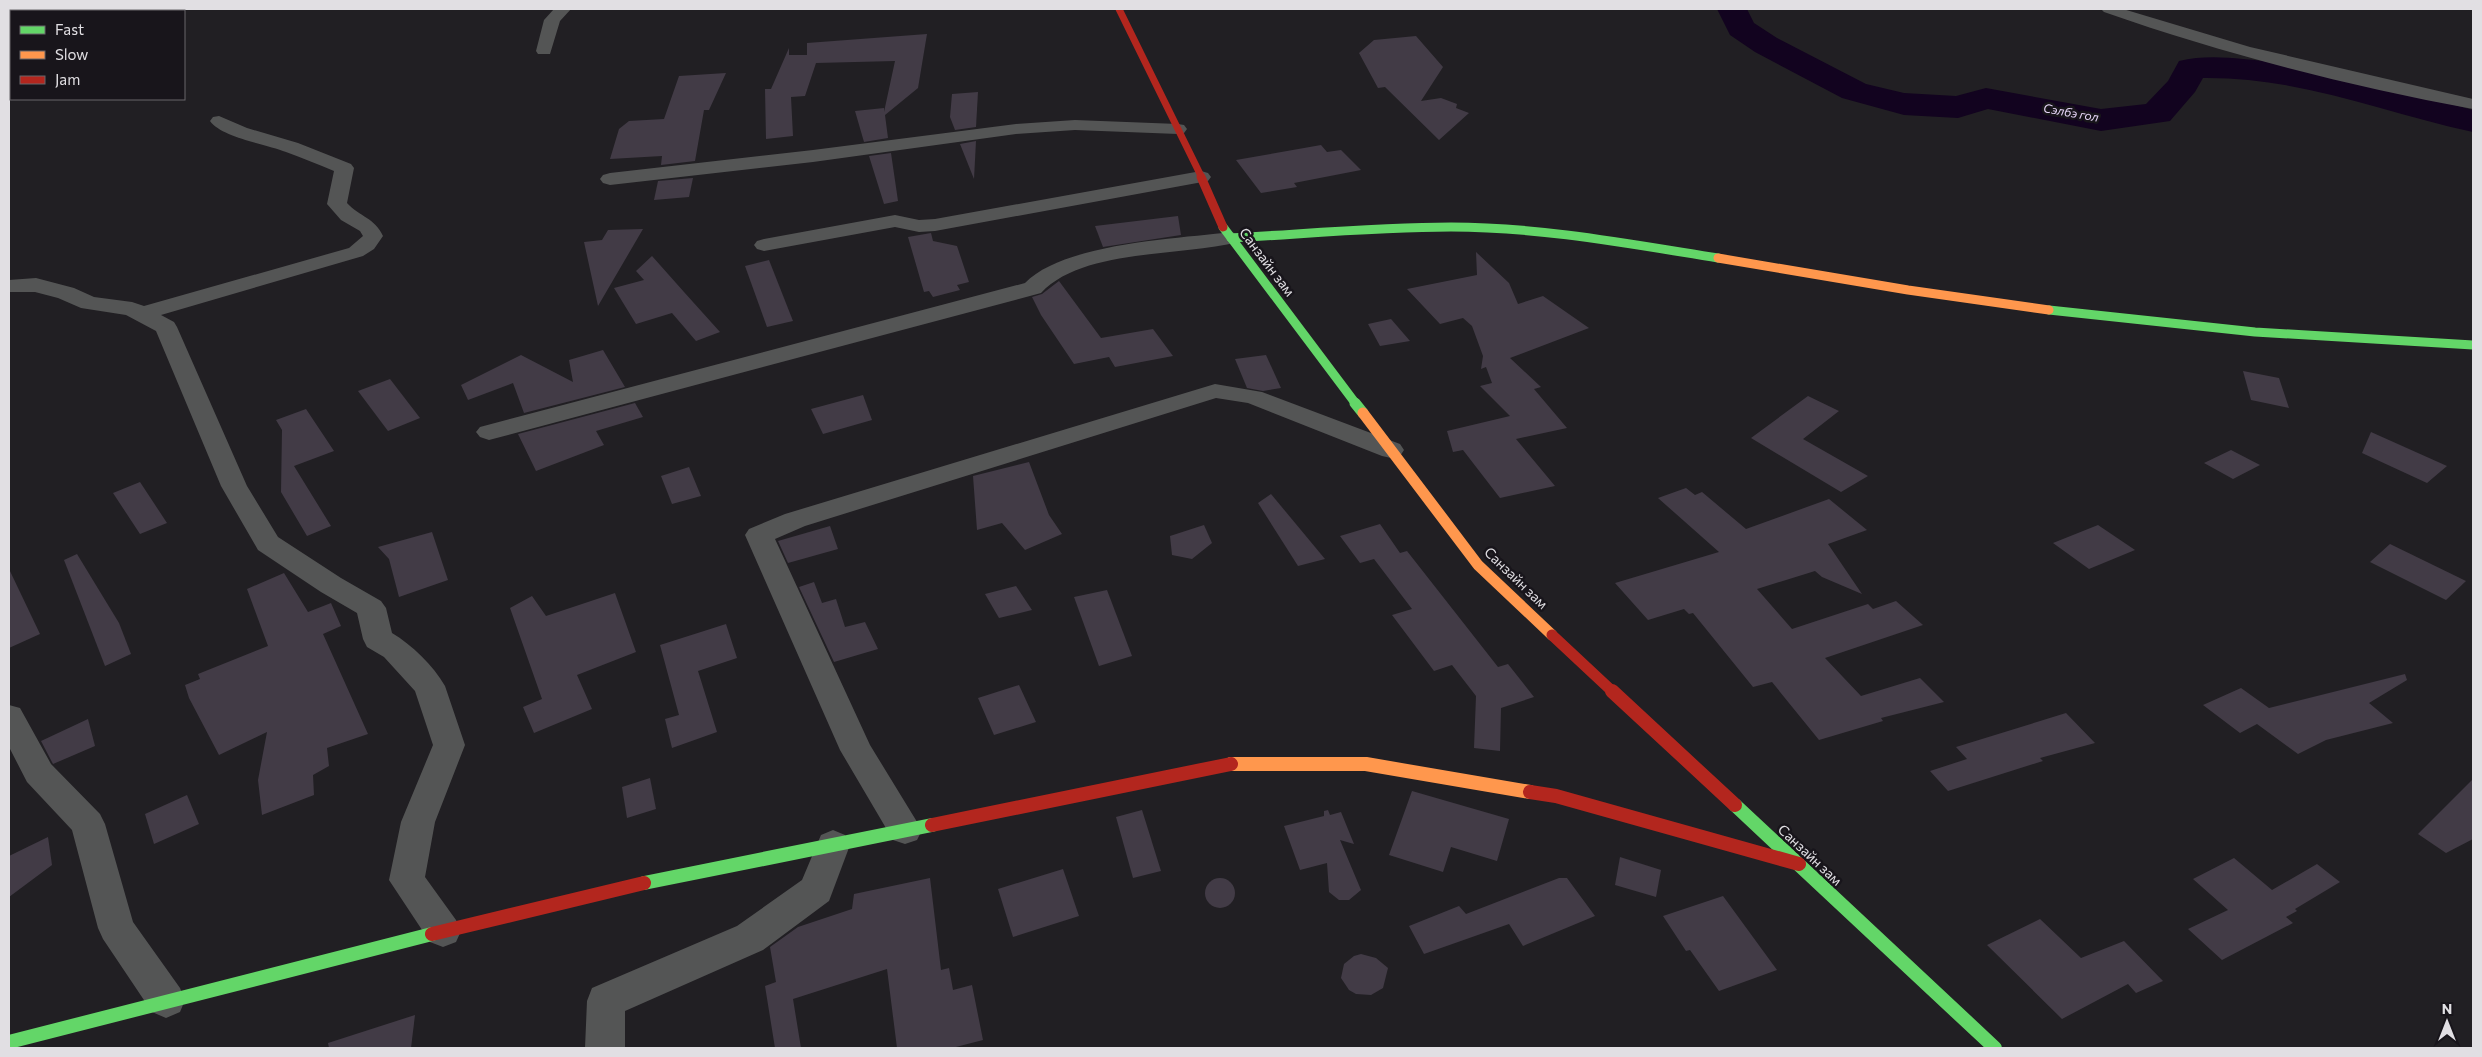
<svg xmlns="http://www.w3.org/2000/svg" width="2482" height="1057" font-family="Commissioner,sans-serif">
	<style>
		.lines { fill: none; stroke-linecap: round; stroke-linejoin: round }
		.river { fill: #12031f; fill-rule: evenodd }
		.building { fill: #423b46 }
		.street { fill: #545555; fill-rule: evenodd }
		.fast-far2 { stroke: #63d668; stroke-width: 9 }
		.fast-far1 { stroke: #63d668; stroke-width: 11 }
		.fast { stroke: #63d668; stroke-width: 14 }
		.slow-far2 { stroke: #ff974d; stroke-width: 9 }
		.slow-far1 { stroke: #ff974d; stroke-width: 11 }
		.slow { stroke: #ff974d; stroke-width: 14 }
		.jam-far3 { stroke: #b3261e; stroke-width: 7 }
		.jam-far2 { stroke: #b3261e; stroke-width: 9 }
		.jam-far1 { stroke: #b3261e; stroke-width: 11 }
		.jam { stroke: #b3261e; stroke-width: 14 }
		.labels { text-anchor: middle; stroke-width: 5; stroke-linejoin: round; paint-order: stroke }
		.far-water-label { font-size: 12px; font-style: italic; fill: #e7d6f8; stroke: #18151b }
		.street-label { font-size: 14px; fill: #e1dfe3; stroke: #18151b }
	</style>
	<rect width="100%" height="100%" fill="#211f23"/>
	<g class="lines">
		<path class="river" d="M1717 9H1747L1754 23 1777 38 1866 84 1904 93 1956 96 1986 88 2101 109 2146 104 2168 81 2179 61C2200 56 2222 57 2243 59 2322 65 2397 90 2473 110V132C2380 112 2302 77 2203 78L2195 92 2170 121 2101 131 1988 109 1958 118 1904 115 1842 98 1755 52 1730 35Z"/>
	</g>
	<g class="building">
		<path d="M927 34 918 88 885 115 888 138 864 142 855 111 884 108V112L895 61 816 63 805 96 791 97 793 136 766 139 765 89H771L789 48V55H807V43Z"/>
		<path d="M1416 36 1443 67 1421 101 1441 98 1457 104 1456 108 1469 113 1439 140 1385 87 1378 88 1359 53 1374 40Z"/>
		<path d="M726 73 709 110H704L695 161 661 165 662 156 610 159 619 129 629 121 664 119 679 76Z"/>
		<path d="M978 92 976 127 955 130 950 117 952 94Z"/>
		<path d="M976 141 974 179 960 144Z"/>
		<path d="M1321 145 1327 152 1341 150 1361 170 1294 183 1297 187 1261 193 1236 160Z"/>
		<path d="M891 153 898 201 884 204 869 156Z"/>
		<path d="M693 178 689 197 654 200 658 181Z"/>
		<path d="M1178 216 1181 235 1103 247 1095 226Z"/>
		<path d="M643 229 598 306 584 242 602 240 608 230Z"/>
		<path d="M931 233 933 241 957 246 969 282 957 285 960 290 933 297 929 291 924 292 908 237Z"/>
		<path d="M1476 252 1509 283 1518 304 1543 296 1589 328 1510 358 1541 387 1534 389 1567 428 1516 439 1555 486 1500 498 1463 450 1453 452 1447 431 1510 416 1480 386 1492 383 1486 367 1481 369 1483 356 1472 326 1463 318 1440 324 1407 289 1477 275Z"/>
		<path d="M652 256 684 292 720 332 696 341 672 313 636 324 614 288 644 280 636 271Z"/>
		<path d="M769 260 793 321 767 327 745 266Z"/>
		<path d="M1059 281 1101 338 1153 329 1173 356 1115 367 1109 357 1074 364 1041 315 1032 297 1042 294Z"/>
		<path d="M1391 319 1410 341 1380 346 1368 324Z"/>
		<path d="M603 350 625 387 524 413 513 383 468 400 461 385 521 355 573 382 569 360Z"/>
		<path d="M1266 355 1281 388 1263 391 1247 388 1235 359Z"/>
		<path d="M2243 371 2279 378 2289 408 2251 400Z"/>
		<path d="M390 379 420 418 388 431 358 391Z"/>
		<path d="M863 395 872 420 823 434 811 409Z"/>
		<path d="M1808 396 1839 411 1803 439 1868 476 1841 492 1751 438Z"/>
		<path d="M635 403 643 417 596 431 604 445 536 471 518 434Z"/>
		<path d="M306 409 334 451 294 466 331 526 307 536 281 492 282 430 276 420Z"/>
		<path d="M2371 432 2447 466 2427 483 2362 453Z"/>
		<path d="M2231 450 2260 465 2233 479 2204 463Z"/>
		<path d="M1029 462 1049 515 1062 534 1025 550 1002 523 977 530 973 476Z"/>
		<path d="M689 467 701 496 672 504 661 476Z"/>
		<path d="M140 482 167 523 140 534 113 493Z"/>
		<path d="M1686 488 1695 495 1702 492 1746 529 1829 499 1867 530 1828 544 1862 594 1822 577 1815 571 1757 589 1792 629 1868 604 1873 609 1896 601 1923 625 1825 658 1861 696 1920 678 1944 702 1881 718 1883 721 1819 740 1772 682 1753 687 1693 613 1689 614 1684 609 1648 620 1615 583 1719 552 1658 498Z"/>
		<path d="M1271 494 1325 559 1298 566 1258 503Z"/>
		<path d="M1380 524 1400 553 1407 551 1498 667 1508 664 1534 697 1501 708 1500 751 1474 748 1476 696 1452 665 1434 671 1392 615 1412 609 1374 559 1360 563 1340 536Z"/>
		<path d="M1204 525 1212 543 1192 559 1172 555 1170 536Z"/>
		<path d="M2098 525 2135 550 2089 569 2053 543Z"/>
		<path d="M830 526 838 549 788 563 778 541Z"/>
		<path d="M432 532 448 580 399 597 389 559 378 547Z"/>
		<path d="M2390 544 2466 581 2446 600 2370 562Z"/>
		<path d="M77 554 119 623 131 654 105 666 64 560Z"/>
		<path d="M9 569 40 634 9 648Z"/>
		<path d="M284 573 308 612 331 603 341 626 323 634 368 734 327 748 329 766 313 775 314 795 262 815 258 780 267 732 219 755 189 698 185 685 200 679 198 674 268 646 247 589Z"/>
		<path d="M814 582 822 603 836 599 845 627 865 622 878 649 834 662 799 587Z"/>
		<path d="M1016 586 1032 610 999 618 985 594Z"/>
		<path d="M1107 590 1132 656 1099 666 1074 597Z"/>
		<path d="M615 593 636 652 577 675 592 709 534 733 523 707 542 699 510 608 532 596 546 616Z"/>
		<path d="M726 624 737 658 698 671 717 732 672 748 665 719 679 715 660 645Z"/>
		<path d="M2405 674 2407 680 2369 703 2393 723 2326 740 2298 754 2257 724 2240 733 2203 705 2241 688 2269 708Z"/>
		<path d="M1019 685 1036 722 994 735 978 698Z"/>
		<path d="M2066 713 2095 743 2040 758 2043 761 1948 791 1930 771 1967 759 1956 747Z"/>
		<path d="M88 719 95 746 53 764 41 741Z"/>
		<path d="M650 778 656 809 627 818 622 787Z"/>
		<path d="M2473 779V839L2446 853 2418 834Z"/>
		<path d="M1412 791 1509 819 1497 861 1451 847 1443 872 1389 855Z"/>
		<path d="M187 795 199 824 154 844 145 814Z"/>
		<path d="M1142 810 1161 871 1133 878 1116 817Z"/>
		<path d="M1328 810 1330 815 1341 812 1354 844 1340 840 1361 890 1349 900H1339L1329 892 1327 863 1300 870 1284 826 1324 816V811Z"/>
		<path d="M48 837 52 865 9 897V856Z"/>
		<path d="M1620 857 1661 870 1656 897 1615 885Z"/>
		<path d="M2234 858 2272 890 2317 864 2340 882 2295 909 2297 911 2286 917 2293 923 2222 960 2188 929 2228 910 2193 879Z"/>
		<path d="M1063 869 1079 916 1013 937 998 889Z"/>
		<path d="M930 878 941 970 949 968 953 990 972 985 983 1040 952 1048H897L887 969 793 999 801 1048H775L765 986 776 982 770 947 798 927 852 909 854 894Z"/>
		<path d="M1559 878H1567L1595 916 1523 946 1509 924 1424 954 1409 926 1459 906 1466 914Z"/>
		<circle cx="1220" cy="893" r="15"/>
		<path d="M1723 896 1777 970 1719 991 1690 950 1686 951 1663 916Z"/>
		<path d="M2040 919 2081 958 2124 941 2163 981 2136 993 2128 984 2062 1019 1987 945Z"/>
		<path d="M1361 954 1376 958 1388 968 1383 988 1371 995 1356 994 1349 990 1341 978 1344 964 1354 956Z"/>
		<path d="M415 1015 411 1048H329L328 1043Z"/>
	</g>
	<g class="lines">
		<g class="street">
			<path d="M554 9H571L560 21 550 54H538L536 51 544 20Z"/>
			<path d="M2101 9H2123L2250 47 2473 99V109C2348 86 2224 54 2104 12Z"/>
			<path d="M219 116 247 128 298 143 351 164 354 168 347 203C360 217 375 218 383 236L374 249 363 256 161 315 174 322 177 327 247 486 278 537 341 578 381 601 386 608 392 633C412 645 433 665 445 686L465 745 435 822 425 877 456 920 461 931 456 942 443 947 430 942 389 880 401 822 433 745 415 691 384 657 367 647 363 639 357 613 321 592 258 550 221 486 156 331 126 315 81 308 58 298 35 292H9V280L36 278 74 288 94 297 132 302 144 306 349 248 363 236 360 231 341 220 327 204 334 171C318 164 302 158 286 152 267 144 222 138 210 121L213 117Z"/>
			<path d="M1075 120 1178 124 1184 125 1187 129 1184 133 1178 134 1075 130 1016 134 813 162 610 185 603 183 600 179 603 175 610 173 813 150 1016 124Z"/>
			<path d="M1201 171 1208 173 1211 177 1208 181 935 231 919 232 895 227 764 251 757 249 754 245 757 241 764 239 895 215 919 220 935 219Z"/>
			<path d="M1231 232 1238 234 1241 238 1238 242C1181 257 1083 248 1041 293L489 440 480 437 476 432 480 427 1025 283C1064 243 1176 239 1231 232Z"/>
			<path d="M1215 384 1262 392 1400 444 1404 450 1400 456 1391 458 1382 456 1248 403 1216 398 805 526 775 539 870 745 922 830 917 840 905 844 893 840 840 750 745 535 749 529 785 514Z"/>
			<path d="M9 705 20 708 51 764 100 814 105 824 133 922 180 988 185 1000 180 1012 166 1018 152 1012 103 939 98 928 72 830 27 782 9 747Z"/>
			<path d="M833 830 845 835 850 845 829 901 763 950 625 1011V1048H585L587 1001 592 988 737 926 802 880 821 835Z"/>
		</g>
		<g class="fast-far2">
			<path d="M1223 227 1356 404"/>
			<path d="M1231 238C1304 234 1378 227 1451 227 1540 227 1630 244 1718 258"/>
			<path d="M2049 310 2255 332 2473 345"/>
		</g>
		<path class="fast-far1" d="M1355 403 1363 413"/>
		<g class="fast">
			<path d="M1735 805 1995 1048"/>
			<path d="M644 883 932 825"/>
			<path d="M9 1042 432 934"/>
		</g>
		<path class="slow-far2" d="M1718 258 1908 290 2049 310"/>
		<path class="slow-far1" d="M1363 413 1478 565 1552 635"/>
		<path class="slow" d="M1231 764H1366L1530 792"/>
		<path class="jam-far3" d="M1119 9 1202 178"/>
		<path class="jam-far2" d="M1201 177 1223 227"/>
		<path class="jam-far1" d="M1552 635 1613 692"/>
		<g class="jam">
			<path d="M1612 691 1735 805"/>
			<path d="M1530 792 1556 796 1799 864"/>
			<path d="M932 825 1231 764"/>
			<path d="M432 934 644 883"/>
		</g>
	</g>
	<g class="labels">
		<g class="far-water-label">
			<text transform="translate(2071 113) rotate(10)" y="4">Сэлбэ гол</text>
		</g>
		<g class="street-label">
			<text transform="translate(1267 262) rotate(53)" y="5">Санзайн зам</text>
			<text transform="translate(1516 578) rotate(44)" y="5">Санзайн зам</text>
			<text transform="translate(1810 855) rotate(43)" y="5">Санзайн зам</text>
		</g>
	</g>
	<rect width="2482" height="1057" fill="none" stroke="#e1dfe3" stroke-width="20"/>
	<rect x="10" y="10" width="175" height="90" fill="#18151b" stroke="#68666b"/>
	<rect x="20" y="26" width="25" height="8" fill="#63d668" stroke="#68666b"/>
	<text x="55" y="35" font-size="15" fill="#e1dfe3">Fast</text>
	<rect x="20" y="51" width="25" height="8" fill="#ff974d" stroke="#68666b"/>
	<text x="55" y="60" font-size="15" fill="#e1dfe3">Slow</text>
	<rect x="20" y="76" width="25" height="8" fill="#b3261e" stroke="#68666b"/>
	<text x="55" y="85" font-size="15" fill="#e1dfe3">Jam</text>
	<g transform="translate(2447 1022)" stroke="#18151b" stroke-width="4" paint-order="stroke">
	<path d="M0-4L9 19L0 12L-9 19Z" fill="#e1dfe3"/>
	<text y="-8" font-size="14" font-weight="bold" text-anchor="middle" fill="#e1dfe3">N</text>
	</g>
</svg>
